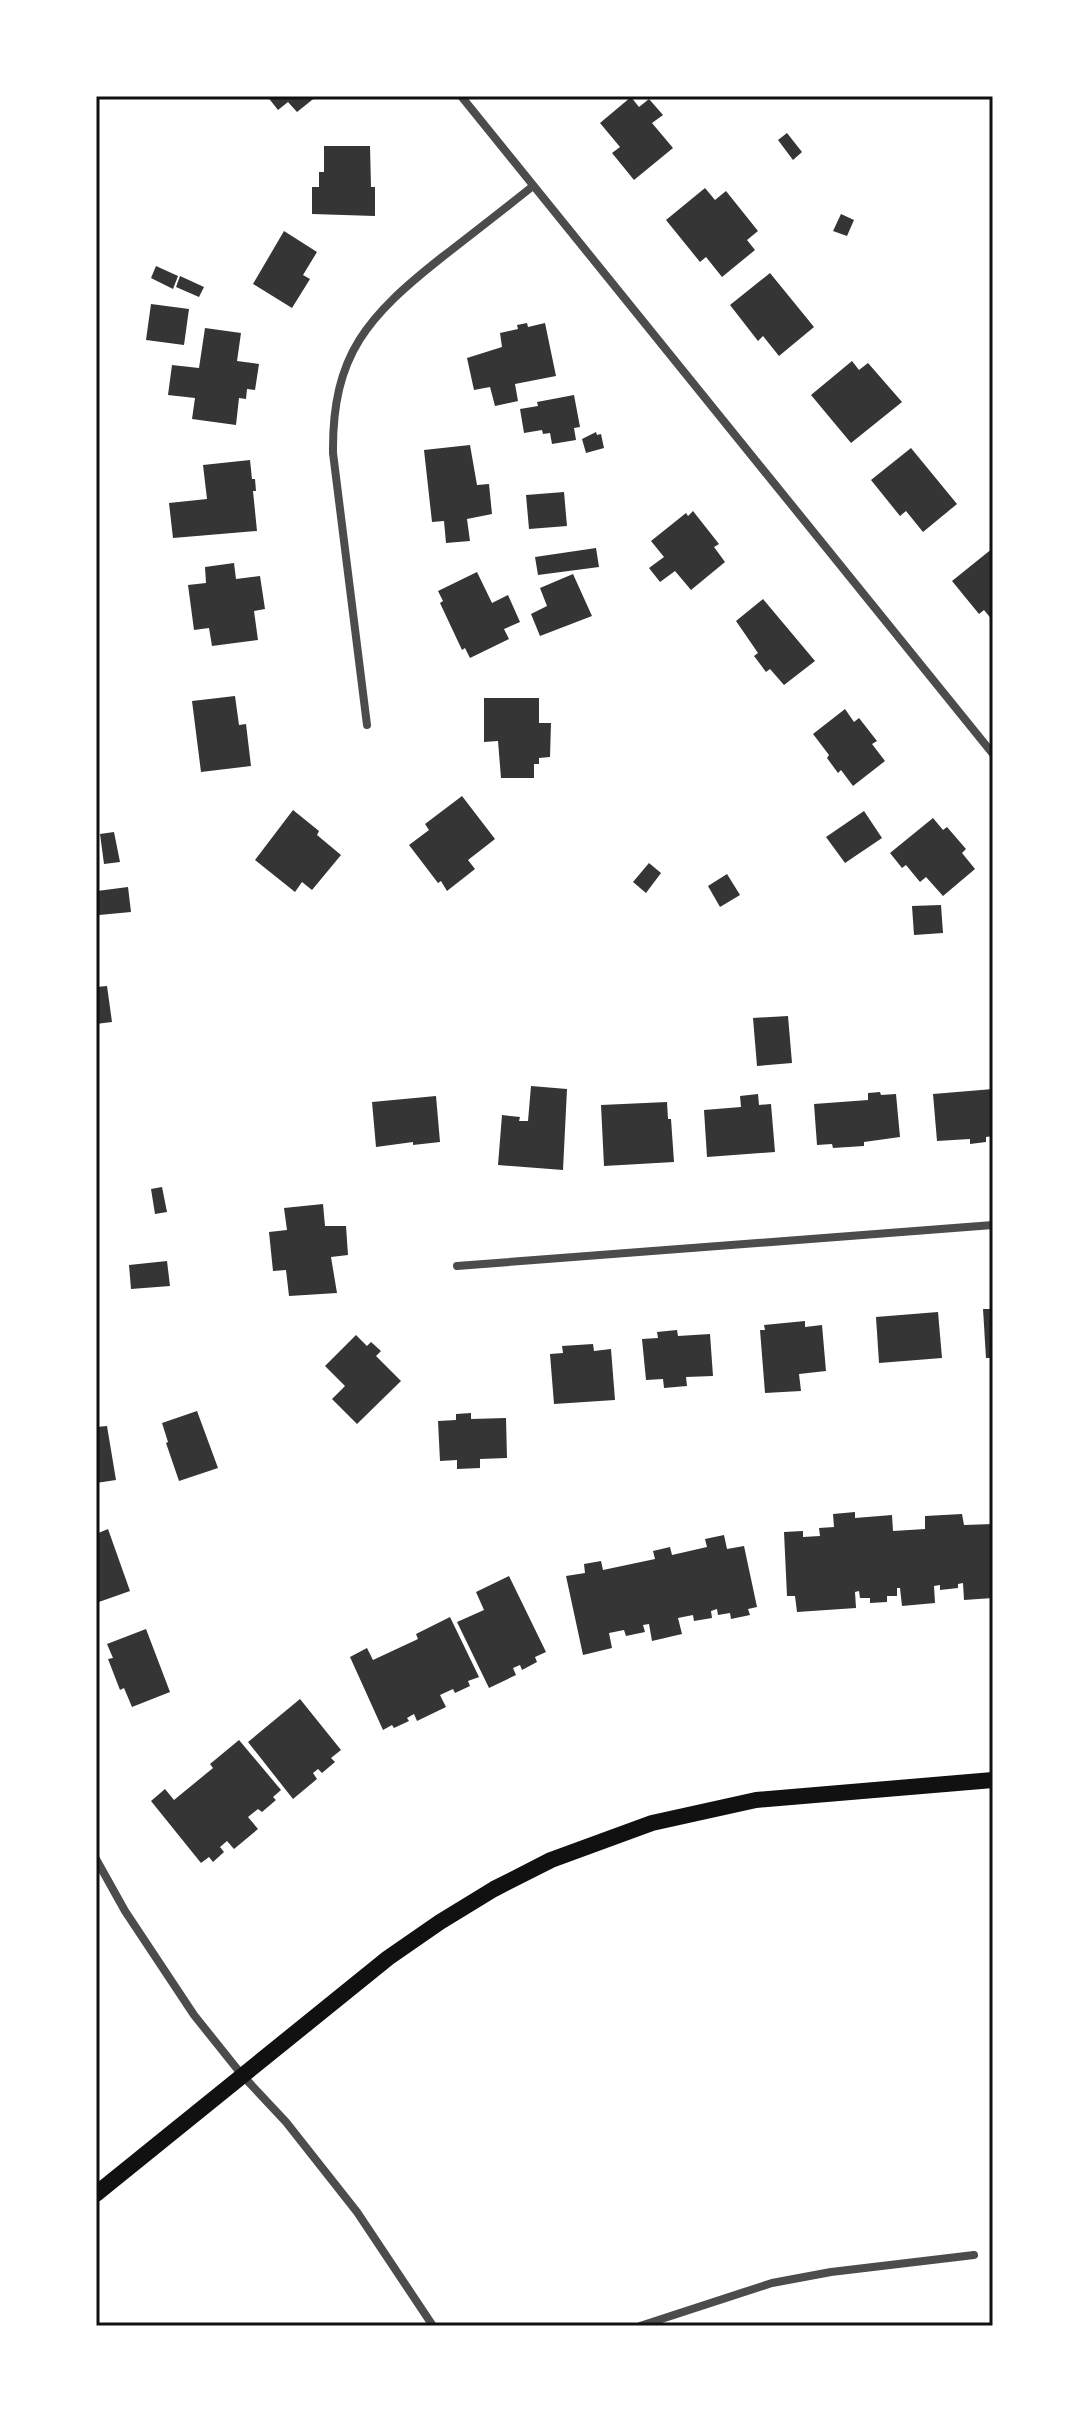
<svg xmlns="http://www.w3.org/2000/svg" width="1089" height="2422" font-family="'Nunito Sans',sans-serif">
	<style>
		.building { fill: #353535 }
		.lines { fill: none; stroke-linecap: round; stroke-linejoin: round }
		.minor { stroke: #4c4c4c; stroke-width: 8 }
		.secondary { stroke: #111; stroke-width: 16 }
		.neatline { fill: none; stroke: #111; stroke-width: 3 }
	</style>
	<rect width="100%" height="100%" fill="#fff"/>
	<g class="building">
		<path d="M267 96H317L297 112 288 102 278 110Z"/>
		<path d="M631 97 639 107 649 99 663 115 652 123 673 148 634 180 612 153 620 147 600 123Z"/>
		<path d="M787 133 802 152 793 160 778 140Z"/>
		<path d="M324 146H370L371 187H375V216L312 214V187H319V172H324Z"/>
		<path d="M705 188 715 200 726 191 758 231 747 240 755 250 722 277 706 257 700 262 666 220Z"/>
		<path d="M841 214 854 220 847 236 833 231Z"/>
		<path d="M284 231 317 252 303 275 310 279 292 308 253 284Z"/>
		<path d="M156 266 178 276 173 289 151 278Z"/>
		<path d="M770 273 814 327 779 356 763 336 758 341 730 305Z"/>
		<path d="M180 276 204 287 199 297 176 287Z"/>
		<path d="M151 304 189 309 184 345 146 340Z"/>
		<path d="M527 323 528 327 545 323 556 376 515 384 518 401 495 406 490 387 474 390 467 358 502 347 500 333 518 329 517 325Z"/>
		<path d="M205 328 241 333 237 361 259 364 255 390 247 389 246 399 239 398 236 425 192 419 195 398 168 395 172 365 199 368Z"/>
		<path d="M852 361 859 370 868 363 902 402 851 443 811 395Z"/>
		<path d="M574 395 580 427 574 428 576 440 552 444 550 433 543 434 542 430 524 433 520 409 538 406 537 402Z"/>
		<path d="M596 432 597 435 601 434 604 448 586 453 582 439Z"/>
		<path d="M470 445 477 485 489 484 492 514 467 519 470 541 446 543 444 521 432 522 424 450Z"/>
		<path d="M911 448 957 504 923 532 906 511 900 516 871 480Z"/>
		<path d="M250 460 252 479H255L256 491H253L257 531 173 538 169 503 207 499 203 465Z"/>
		<path d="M564 492 567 526 529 529 526 495Z"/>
		<path d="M693 511 719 544 714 547 725 562 691 590 675 571 660 582 649 568 664 557 651 541 686 513 688 516Z"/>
		<path d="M596 548 599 567 538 575 535 557Z"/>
		<path d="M993 548V621L984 610 979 614 952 581Z"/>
		<path d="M234 563 236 579 260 576 265 609 254 611 258 640 212 646 209 628 194 630 188 585 206 583 205 567Z"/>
		<path d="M477 572 492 603 508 595 520 622 504 629 509 639 470 658 465 648 462 650 440 603 443 601 438 591Z"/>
		<path d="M573 574 592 616 540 636 531 614 547 606 540 588Z"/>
		<path d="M763 599 815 661 784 685 770 669 766 672 754 656 758 653 736 621Z"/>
		<path d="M235 696 239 725 246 724 251 766 201 772 192 701Z"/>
		<path d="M484 698H539V723H551L550 757 539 758V764H534V778H501L498 741 484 742Z"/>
		<path d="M845 709 854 722 859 718 877 741 872 744 885 761 853 786 841 770 838 773 827 758 829 755 813 734Z"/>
		<path d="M462 796 495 839 468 860 475 869 447 891 441 881 438 883 409 845 429 830 425 824Z"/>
		<path d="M293 810 319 831 317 835 341 855 312 890 302 882 295 892 255 860Z"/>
		<path d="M864 811 882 838 845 863 826 837Z"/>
		<path d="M933 818 943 830 947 827 966 849 962 853 975 869 943 896 926 877 920 882 906 865 902 868 890 853Z"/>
		<path d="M114 832 120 862 104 864 100 834Z"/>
		<path d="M649 863 661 873 646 893 633 882Z"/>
		<path d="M727 874 740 895 720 907 708 886Z"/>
		<path d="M128 887 131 912 99 915 97 891Z"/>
		<path d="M941 905 943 933 914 935 912 906Z"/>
		<path d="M107 986 112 1022 96 1024V987Z"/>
		<path d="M788 1016 792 1063 757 1066 753 1018Z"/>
		<path d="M531 1086 567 1089 563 1170 498 1165 502 1115 520 1117 519 1121H528Z"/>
		<path d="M993 1089V1136L986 1137V1142L970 1144V1139L937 1141 933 1094Z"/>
		<path d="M880 1092 881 1095 896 1094 900 1137 864 1142V1146L833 1148 832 1144 817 1145 814 1104 868 1100V1093Z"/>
		<path d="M758 1094 759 1105 771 1104 775 1152 707 1157 704 1110 741 1107 740 1096Z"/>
		<path d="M436 1096 440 1142 413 1145V1142L376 1147 372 1102Z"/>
		<path d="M667 1102 668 1119H671L674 1162 604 1166 601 1105Z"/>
		<path d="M162 1187 167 1212 155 1214 151 1189Z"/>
		<path d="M323 1204 325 1226H346L348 1255 331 1257 337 1293 289 1296 286 1270 273 1271 269 1232 287 1230 284 1208Z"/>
		<path d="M167 1261 170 1286 131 1289 129 1265Z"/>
		<path d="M983 1309H993V1358H986Z"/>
		<path d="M938 1312 942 1358 879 1363 876 1317Z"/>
		<path d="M805 1321V1327L822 1325 826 1371 799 1374 801 1391 765 1393 760 1330H765L764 1325Z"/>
		<path d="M677 1330 678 1336 710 1334 713 1376 686 1377 687 1386 664 1388 663 1379 646 1380 642 1339 658 1338 657 1332Z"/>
		<path d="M356 1335 367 1346 371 1342 381 1351 376 1356 401 1381 357 1424 332 1399 345 1386 325 1366Z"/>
		<path d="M593 1344 594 1351 611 1349 615 1400 554 1404 550 1354 563 1353 562 1346Z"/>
		<path d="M197 1411 218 1468 179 1481 166 1443 168 1442 162 1423Z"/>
		<path d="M471 1413V1419L506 1418 507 1458 480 1459V1468L457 1469V1460L440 1461 438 1421 456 1420V1414Z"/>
		<path d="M107 1426 116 1480 96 1483V1427Z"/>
		<path d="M855 1512V1518L892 1515 893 1531 925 1529V1516L962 1514 964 1525 993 1524V1598L964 1600 963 1583 958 1584V1588L940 1590V1585L934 1586 935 1603 902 1606 900 1588H897V1596H887V1602L870 1603V1598H860L859 1591 855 1592 856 1608 797 1612 795 1596H787L784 1532 803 1531V1537L820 1536 819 1528 834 1527 833 1514Z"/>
		<path d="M108 1529 130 1591 96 1603V1534Z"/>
		<path d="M724 1535 727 1549 744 1546 757 1607 748 1609 750 1615 731 1619 730 1613 718 1615 717 1609 711 1611 712 1618 694 1621 693 1615 678 1618 682 1634 652 1641 649 1624 643 1625 645 1632 626 1636 624 1630 609 1633 612 1648 583 1655 566 1576 585 1573 584 1564 601 1561 603 1570 655 1559 653 1551 670 1547 672 1555 707 1547 705 1539Z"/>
		<path d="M509 1576 546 1652 535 1657 537 1662 522 1670 520 1665 513 1668 516 1675 489 1688 457 1622 484 1610 476 1592Z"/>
		<path d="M450 1617 479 1677 468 1681 470 1686 455 1693 453 1689 440 1695 446 1707 417 1721 414 1714 407 1718 409 1721 394 1728 392 1725 383 1730 350 1657 367 1648 373 1660 418 1639 416 1634Z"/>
		<path d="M146 1629 170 1692 132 1707 124 1688 120 1690 108 1659 113 1658 107 1644Z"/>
		<path d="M300 1699 341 1750 331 1758 335 1762 322 1773 318 1769 313 1773 317 1779 293 1799 248 1742Z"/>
		<path d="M239 1740 281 1790 273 1797 276 1800 262 1812 258 1809 248 1817 258 1829 234 1849 227 1841 220 1847 224 1852 213 1862 209 1857 201 1863 151 1801 165 1789 174 1800 213 1768 210 1764Z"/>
	</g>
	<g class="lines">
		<g class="minor">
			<path d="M461 96 993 754"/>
			<path d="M367 725 333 453C332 354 368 316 441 258 472 234 503 210 533 186"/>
			<path d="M457 1266 993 1225"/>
			<path d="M96 1859 125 1911 194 2015 242 2075 286 2122 357 2212 433 2326"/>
			<path d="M640 2326 772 2283 831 2272 974 2255"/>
		</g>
		<path class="secondary" d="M96 2194 388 1958 440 1922 494 1889 551 1860 652 1823 756 1800 993 1780"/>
	</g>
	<rect width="1089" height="2422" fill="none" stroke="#ffffff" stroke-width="196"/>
	<rect x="98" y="98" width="893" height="2226" class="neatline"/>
</svg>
